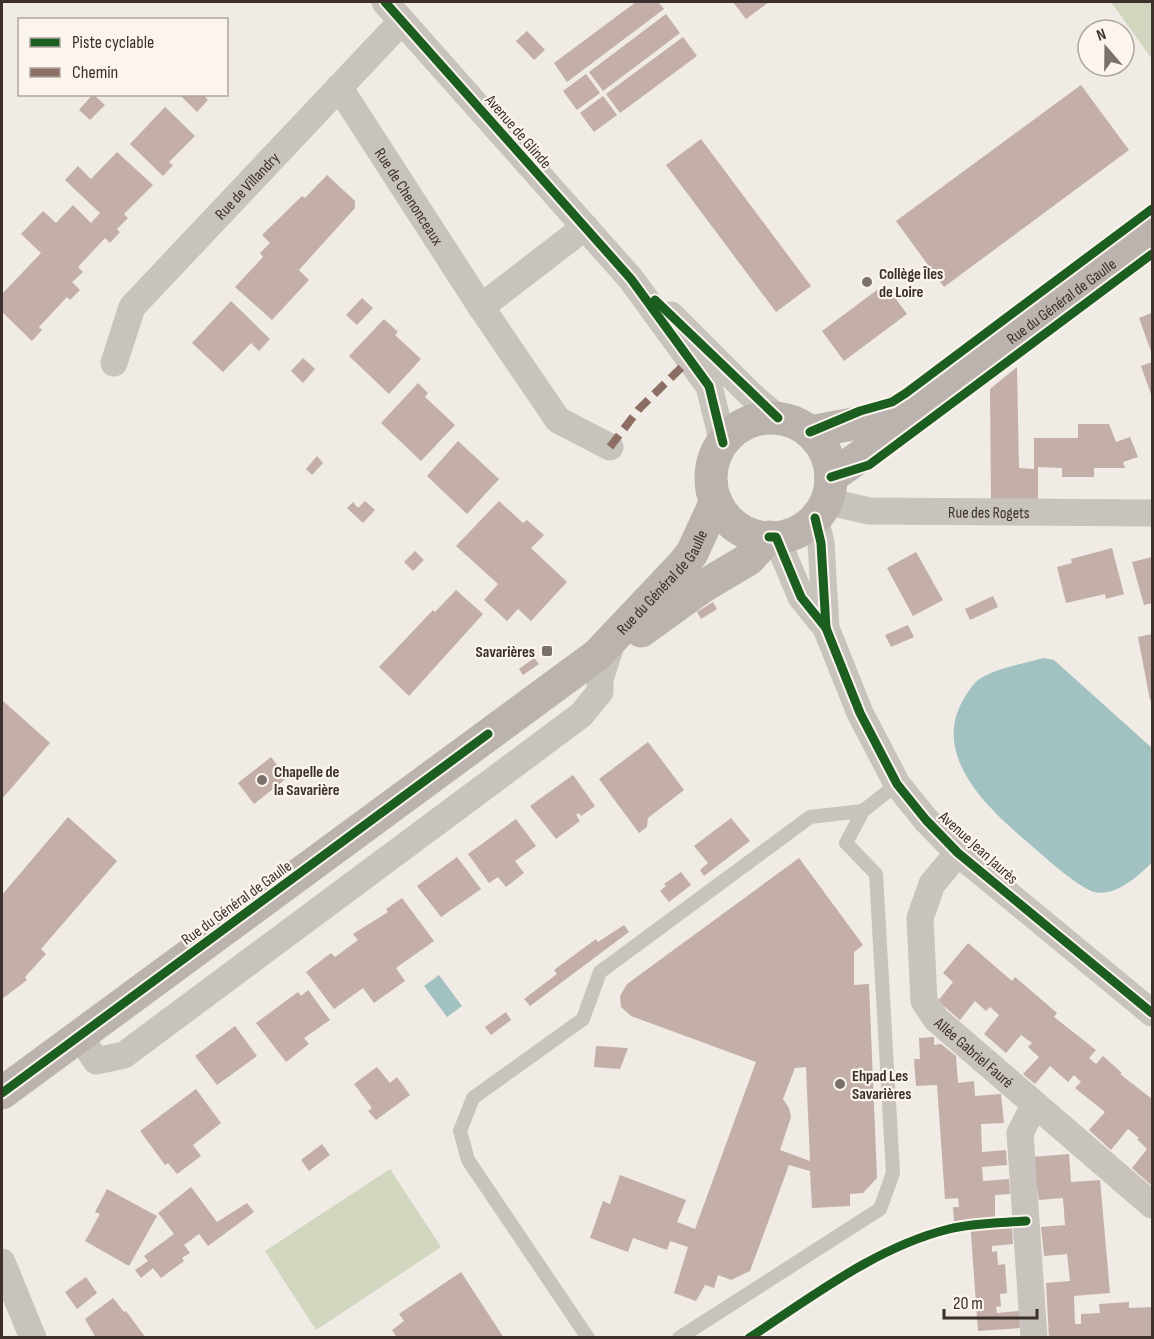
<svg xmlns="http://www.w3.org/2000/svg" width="1154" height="1339" font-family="'Sofia Sans Condensed',sans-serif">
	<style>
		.green { fill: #d1d6bf }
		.water { fill: #a1c2c1 }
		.building { fill: #c3afa7; fill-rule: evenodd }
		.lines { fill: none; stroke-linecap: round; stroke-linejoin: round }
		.lane { stroke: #c9c3be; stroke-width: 14 }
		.street { stroke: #c9c3be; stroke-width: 27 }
		.secondary { stroke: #bab3ae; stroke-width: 33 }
		.quiet { stroke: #8d6e63; stroke-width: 8; stroke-dasharray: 15 8; stroke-linecap: butt }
		.cycleway-casing { stroke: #fbf5ee; stroke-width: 13 }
		.cycleway { stroke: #1b5e20; stroke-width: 9 }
		.poi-dot { fill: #7a716c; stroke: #fbf5ee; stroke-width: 2 }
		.labels { text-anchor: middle; stroke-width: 4.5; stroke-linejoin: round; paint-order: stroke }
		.street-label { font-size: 16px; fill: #3b302b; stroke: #fbf5ee }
		.poi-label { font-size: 16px; font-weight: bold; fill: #3b302b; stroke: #fbf5ee; text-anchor: start }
	</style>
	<rect width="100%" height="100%" fill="#f0ebe5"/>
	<g class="green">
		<path d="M1111 2H1152V60V59Z"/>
		<path d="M390 1169 441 1247 316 1330 265 1251Z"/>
	</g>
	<g class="water">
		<path d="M1043 658 1054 660 1152 748V862C1139 876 1115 897 1094 892 1077 887 1039 852 1025 840 989 809 935 759 960 706 964 698 971 686 978 680 995 668 1023 664 1043 658Z"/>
		<path d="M439 975 462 1006 447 1017 424 986Z"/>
	</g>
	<g class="building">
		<path d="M636 2H658L664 9 567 82 554 63Z"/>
		<path d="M733 2H769L746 19Z"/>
		<path d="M666 14 680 33 603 91 589 72Z"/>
		<path d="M527 31 545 50 534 60 516 41Z"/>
		<path d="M683 37 697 56 620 113 606 94Z"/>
		<path d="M586 74 600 93 577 110 563 91Z"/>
		<path d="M1081 85 1129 150 944 287 896 221Z"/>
		<path d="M93 94 105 105 90 120 79 110Z"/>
		<path d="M179 94H207L205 97 208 100 197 112Z"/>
		<path d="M603 96 617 115 594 132 580 113Z"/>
		<path d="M165 107 195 136 169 162 173 165 163 176 130 144Z"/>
		<path d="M701 139 811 286 776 312 666 165Z"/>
		<path d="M117 152 153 185 124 214 128 218 117 229 120 232 110 243 105 238 78 267 83 272 72 282 80 290 70 300 67 297 39 327 42 330 32 341 2 312V294L41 253 21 234 43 211 56 223 73 205 91 223 100 213 65 180 78 166 91 179Z"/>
		<path d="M327 175 355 201V208L299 270 309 280 272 320 235 287 263 257 260 253 270 243 262 235 302 196 305 198Z"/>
		<path d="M885 284 907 314 844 361 822 331Z"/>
		<path d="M362 298 373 308 357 325 346 315Z"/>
		<path d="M231 301 270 339 259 351 251 343 223 372 192 343Z"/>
		<path d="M1152 313V354L1139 318Z"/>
		<path d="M384 319 398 332 395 335 421 359 389 394 349 356Z"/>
		<path d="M303 358 315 369 303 383 291 371Z"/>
		<path d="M1152 362V397L1141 366Z"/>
		<path d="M1017 367 1019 468 1034 469V438H1078V424H1109L1116 442 1130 437 1138 457 1123 462 1125 468H1094V477H1062V468L1038 467V501H991L990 389Z"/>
		<path d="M418 383 428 393 425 397 455 425 421 461 381 423Z"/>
		<path d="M458 441 499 479 467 514 427 476Z"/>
		<path d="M317 456 323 463 312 475 306 469Z"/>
		<path d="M365 501 375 510 363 523 347 508 353 502 358 508Z"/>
		<path d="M499 501 523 523 527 520 544 535 531 548 567 582 531 621 518 609 507 621 484 600 498 584 456 546Z"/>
		<path d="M1112 548 1124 594 1106 599 1105 594 1066 603 1057 567 1072 563 1071 559Z"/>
		<path d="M415 551 424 560 413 571 404 562Z"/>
		<path d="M916 552 943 600 913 616 887 568Z"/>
		<path d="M1152 557V603L1144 605 1132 562Z"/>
		<path d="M456 590 483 614 409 696 379 667 433 610 435 612Z"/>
		<path d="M993 596 998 607 970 620 965 609Z"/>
		<path d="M713 602 717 609 701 619 697 612Z"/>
		<path d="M908 625 914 637 891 647 885 635Z"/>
		<path d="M1152 634V699L1150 700 1138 637Z"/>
		<path d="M534 658 539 664 523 675 519 669Z"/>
		<path d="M2 700 50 743 2 799Z"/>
		<path d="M648 742 684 790 648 818 647 827 639 833 599 779Z"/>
		<path d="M271 757 287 778 254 804 238 783Z"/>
		<path d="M573 775 595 806 581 816 579 813 576 815 580 821 556 839 530 806Z"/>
		<path d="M68 817 117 861 41 949 46 954 25 977 27 980 2 999V895Z"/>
		<path d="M731 818 750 841 704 876 700 870 708 863 694 846Z"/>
		<path d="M516 819 536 846 515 861 524 873 506 887 498 877 489 883 468 854Z"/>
		<path d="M457 857 481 889 441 917 417 886Z"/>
		<path d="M799 858 863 945 854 952V985L869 984 877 1178 863 1193 850 1194V1206L812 1208 810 1171 789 1165 750 1271 731 1280 718 1275 714 1288 705 1285 696 1301 674 1293 688 1247 670 1241 667 1250 633 1238 628 1252 590 1238 603 1201 610 1204 620 1175 686 1200 677 1222 695 1229 756 1062 631 1016 621 1007 620 996 627 984ZM806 1067 810 1161 780 1150 791 1117 789 1108 783 1099 795 1068Z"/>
		<path d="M681 872 691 885 669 902 660 891 666 886 664 884Z"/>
		<path d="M402 898 434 941 396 968 405 981 374 1003 363 988 334 1009 306 972 331 953 335 957 358 940 353 934 388 912 386 909Z"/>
		<path d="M624 925 629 932 530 1006 524 999 557 974 554 970 596 939 598 942Z"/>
		<path d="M968 943 1012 981 1015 977 1057 1013 1054 1017 1096 1050 1089 1058 1096 1064 1103 1056 1122 1073 1120 1074 1152 1099V1186L1132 1168 1147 1149 1137 1139 1139 1138 1128 1129 1111 1150 1089 1130 1105 1112 1075 1088 1081 1082 1074 1075 1068 1082 1050 1066 1035 1084 1023 1074 1039 1057 1028 1047 1032 1043 1021 1035 1006 1053 984 1034 999 1015 990 1007 986 1011 975 1001 960 1020 938 1001 953 982 943 973Z"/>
		<path d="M308 990 330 1020 304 1038 309 1044 286 1062 256 1023 298 992 301 996Z"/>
		<path d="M506 1012 511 1020 491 1035 485 1027Z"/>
		<path d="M235 1026 257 1056 217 1085 195 1056Z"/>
		<path d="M934 1037V1045L941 1044 956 1056 958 1083 974 1081 975 1096 1001 1094 1004 1123 981 1124 982 1152 1006 1150 1007 1165 982 1167 983 1181 1009 1179 1010 1194 995 1195V1229L1012 1227 1013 1244 992 1246V1252L997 1251 998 1265 1005 1264 1007 1293 1000 1294 1001 1306 996 1307 997 1313 1019 1311 1020 1328 978 1331 970 1221 954 1222 953 1207H959L958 1198 945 1199 937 1085 916 1086 914 1059H920L919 1038Z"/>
		<path d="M596 1046 628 1048 620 1069 594 1067Z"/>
		<path d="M377 1067 390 1083 397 1077 410 1095 376 1120 368 1111 372 1108 354 1084Z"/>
		<path d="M196 1089 221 1123 193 1145 201 1156 177 1174 168 1163 165 1165 140 1131Z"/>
		<path d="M322 1144 330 1155 309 1171 301 1160Z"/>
		<path d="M1069 1154 1071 1182 1100 1180 1110 1293 1074 1296 1075 1324H1081V1314L1100 1313 1099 1304 1129 1302V1308L1152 1307V1338H1049L1046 1283 1070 1281 1067 1254 1044 1256 1041 1227 1065 1225 1063 1198 1039 1200 1032 1157Z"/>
		<path d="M191 1187 217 1222 247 1203 254 1212 208 1246 199 1234 184 1245 190 1253 182 1258 184 1261 161 1278 153 1268 141 1278 135 1270 148 1261 144 1256 174 1234 158 1213Z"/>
		<path d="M107 1189 157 1216 129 1266 85 1241 100 1214 95 1212Z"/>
		<path d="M461 1272 504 1338H397L392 1330 404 1321 399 1314Z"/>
		<path d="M86 1277 97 1293 77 1309 65 1292Z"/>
		<path d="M113 1298 124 1312 126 1311 146 1338H96L85 1319Z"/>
	</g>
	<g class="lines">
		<g class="lane">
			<path d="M588 1338 468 1160 460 1131 473 1098 583 1019 600 972 810 817 863 811"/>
			<path d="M679 1338 880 1209 893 1173 876 874 846 843 863 811 897 784"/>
		</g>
		<g class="street">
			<path d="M385 2 631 279 709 386 723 443"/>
			<path id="s1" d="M339 87 481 307 558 420 610 447"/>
			<path d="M481 307 585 227"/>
			<path d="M671 315 751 395 778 418"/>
			<path id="s2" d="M114 363 132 307 402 21"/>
			<path id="s3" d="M826 501 869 511 1152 513"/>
			<path d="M815 518 821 543 826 628"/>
			<path d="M776 537 801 597 826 628 860 713 897 784 926 820 958 853 1152 1013"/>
			<path id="s4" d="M958 853 932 884 920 918 924 1001 936 1019 1152 1205"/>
			<path d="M80 1036 96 1061 124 1055 581 715 600 692V679L610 648"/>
			<path d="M1034 1106 1020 1133 1034 1338"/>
			<path d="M2 1262 33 1338"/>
		</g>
		<g class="secondary">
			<circle cx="771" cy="478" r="60"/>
			<path d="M810 432 879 419 915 402"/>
			<path id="s5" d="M831 477 909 422 968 370 1152 233"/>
			<path d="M641 631 702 587 749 559 769 537"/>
			<path id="s6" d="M2 1093 597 655 685 562 692 553 716 501"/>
		</g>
		<path class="quiet" d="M610 447 639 409 693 356"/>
		<g class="cycleway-casing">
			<g id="cycleway">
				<path d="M385 2 631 279 709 386 723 443"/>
				<path d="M655 300 778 418"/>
				<path d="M810 432 860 411 892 402 906 393 1152 209"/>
				<path d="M831 477 869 465 1152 254"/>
				<path d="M815 518 821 543 826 628"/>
				<path d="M769 537H776L801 597 826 628 860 713 897 784 926 820 958 853 1152 1013"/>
				<path d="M2 1093 488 734"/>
				<path d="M749 1338C812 1297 876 1247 949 1229 974 1223 1001 1223 1026 1221"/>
			</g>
		</g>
		<use href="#cycleway" class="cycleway"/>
	</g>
	<g class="poi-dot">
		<circle cx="867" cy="282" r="6"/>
		<rect x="541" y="645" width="12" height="12" rx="3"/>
		<circle cx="262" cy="780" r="6"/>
		<circle cx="840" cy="1084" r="6"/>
	</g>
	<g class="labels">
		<g class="street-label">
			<text transform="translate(519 131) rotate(49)" y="6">Avenue de Glinde</text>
			<text dy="6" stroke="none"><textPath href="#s2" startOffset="226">Rue de Villandry</textPath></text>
			<text dy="6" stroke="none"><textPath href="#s1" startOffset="130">Rue de Chenonceaux</textPath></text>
			<text dy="6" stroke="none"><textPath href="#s5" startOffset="290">Rue du Général de Gaulle</textPath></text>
			<text dy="6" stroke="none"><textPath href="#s3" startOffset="164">Rue des Rogets</textPath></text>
			<text dy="6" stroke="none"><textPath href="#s6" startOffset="837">Rue du Général de Gaulle</textPath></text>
			<text transform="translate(979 847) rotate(42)" y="6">Avenue Jean Jaurès</text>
			<text transform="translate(236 902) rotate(-36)" y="6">Rue du Général de Gaulle</text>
			<text dy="6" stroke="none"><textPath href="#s4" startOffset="232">Allée Gabriel Fauré</textPath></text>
		</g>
		<g class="poi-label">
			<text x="879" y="279">Collège Îles<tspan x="879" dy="18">de Loire</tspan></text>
			<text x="535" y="657" text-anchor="end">Savarières</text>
			<text x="274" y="777">Chapelle de<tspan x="274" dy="18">la Savarière</tspan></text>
			<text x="852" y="1081">Ehpad Les<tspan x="852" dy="18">Savarières</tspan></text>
		</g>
	</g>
	<rect width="1154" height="1339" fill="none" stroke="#3b302b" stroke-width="6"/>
	<rect x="18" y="18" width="210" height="78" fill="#fbf5ee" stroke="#aea6a0" stroke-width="1.5"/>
	<rect x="30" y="38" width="30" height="9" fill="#1b5e20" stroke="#aea6a0" stroke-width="1.5"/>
	<text x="72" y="48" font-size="18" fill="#3b302b">Piste cyclable</text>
	<rect x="30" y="68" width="30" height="9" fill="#8d6e63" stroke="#aea6a0" stroke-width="1.5"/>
	<text x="72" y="78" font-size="18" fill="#3b302b">Chemin</text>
	<g transform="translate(1106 48) rotate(340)"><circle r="28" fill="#fbf5ee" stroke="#aea6a0" stroke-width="1.5"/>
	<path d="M0-4.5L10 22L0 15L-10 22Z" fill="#7a716c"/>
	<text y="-9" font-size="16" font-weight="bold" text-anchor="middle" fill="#3b302b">N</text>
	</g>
	<path d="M944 1309v9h93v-9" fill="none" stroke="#3b302b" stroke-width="3"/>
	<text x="953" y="1309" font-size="18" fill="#3b302b" stroke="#fbf5ee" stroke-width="4.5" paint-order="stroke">20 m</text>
</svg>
